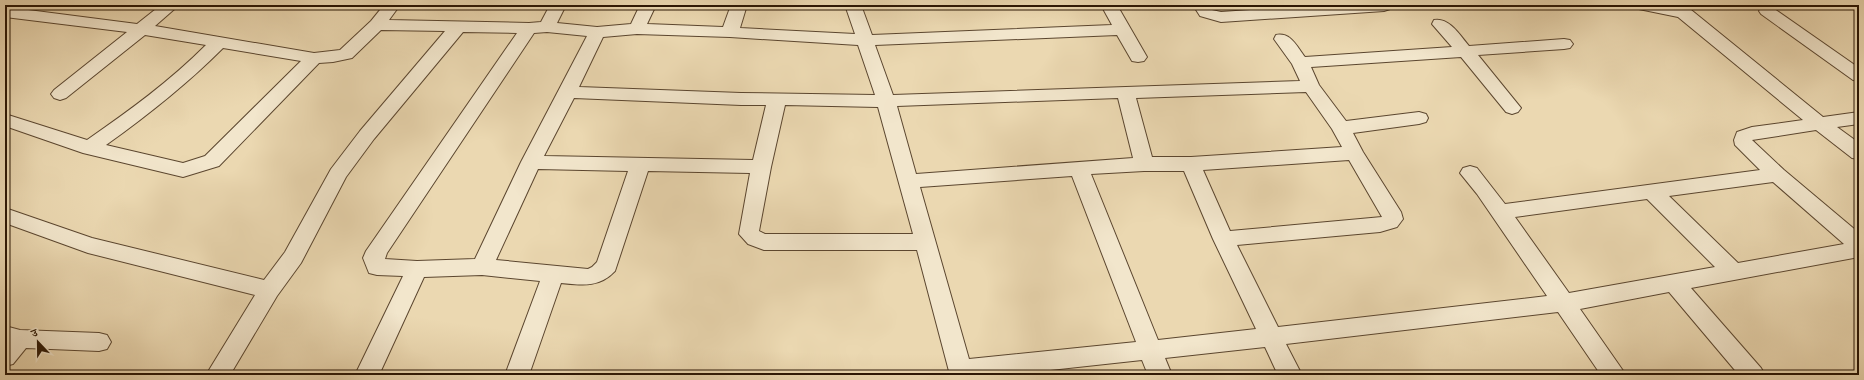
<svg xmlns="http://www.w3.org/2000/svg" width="1864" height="380" font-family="Vollkorn,'Noto Serif Devanagari',serif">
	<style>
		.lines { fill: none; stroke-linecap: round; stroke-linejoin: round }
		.minor-casing { stroke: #5b462f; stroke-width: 2 }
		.minor { fill: #f2e6cc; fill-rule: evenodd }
	</style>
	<rect width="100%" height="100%" fill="#ebd8b1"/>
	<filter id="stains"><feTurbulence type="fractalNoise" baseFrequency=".005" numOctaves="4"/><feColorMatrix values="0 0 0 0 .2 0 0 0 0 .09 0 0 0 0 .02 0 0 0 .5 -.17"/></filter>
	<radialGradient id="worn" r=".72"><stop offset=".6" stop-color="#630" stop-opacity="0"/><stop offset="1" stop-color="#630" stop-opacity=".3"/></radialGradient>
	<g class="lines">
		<g class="minor-casing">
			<g id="minor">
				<path d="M161 5H179L155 26 314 53 340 50 371 21 384 5H400L389 20 529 23 541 22 550 5H566L557 23 597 27 631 24 640 5H656L647 24 723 27 731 5H747L740 28 855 34 845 5H861L872 35 1112 25 1101 5H1117L1147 57 1144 61 1138 62 1132 61 1117 35 875 45 893 95 1300 81 1292 64 1274 39 1276 35C1291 32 1297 47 1305 57L1452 47 1432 24 1434 20C1449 17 1460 35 1469 46L1564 39 1570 40 1573 44 1570 48 1564 49 1478 55 1521 108 1518 112 1512 114 1506 112 1461 57 1311 67 1319 85 1346 121 1419 112 1426 114 1428 118 1426 122 1419 124 1353 133 1363 152 1401 212 1403 219 1397 227 1380 232 1237 245 1278 327 1547 296 1477 194 1460 173 1463 168 1470 166 1477 168 1505 204 1760 170 1735 145 1734 140 1737 132 1752 127 1803 120 1678 17 1634 8 1632 5H1685L1823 117 1859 112V124L1837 127 1859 143V159L1852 158 1816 130 1752 140 1784 170 1859 233V257L1691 288 1761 368 1765 375H1739L1669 292 1580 309 1626 375H1601L1558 312 1286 344 1302 375H1278L1265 347 1165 358 1172 375H1148L1142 360 1004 375H950L917 250H764L748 244 739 234 750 173 648 171 615 271C599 288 582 285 561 283L529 375H505L540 281 482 275 424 277 379 375H355L403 276 377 275 369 273 363 258 366 251 517 33 463 32 374 139 346 177 301 263 277 296 230 375H206L255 295 88 253 5 223V208L92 238 264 280 285 252 331 169 360 131 445 31 381 30 352 58 333 62 319 63 219 166 183 177 83 153 5 126V114L87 140C129 111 170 81 206 45L145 35 66 98 60 100 54 98 51 94 54 90 127 32 5 17V7L137 24ZM547 32 587 36 521 162 475 259 417 261 385 259 387 253 534 33ZM637 34 730 37 858 45 875 95 741 93 579 87 603 37ZM223 48 301 61 205 156 183 163 106 145C148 115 187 84 223 48ZM1306 92 1332 129 1342 147 1191 157H1152L1136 98ZM574 98 741 105H766L753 160 544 156ZM1118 98 1133 158 916 174 897 106ZM785 105 878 107 913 234H765L759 231 771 167ZM1349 160 1382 217 1230 231 1203 170ZM538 169 628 171 597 262 592 267 588 269 496 260ZM1144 171H1184L1213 239 1256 329 1158 340 1091 174ZM1072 176 1136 342 969 359 920 187ZM1773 182 1844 244 1738 263 1669 196ZM1647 199 1715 267 1569 293 1515 217Z"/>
				<path d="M1193 5H1209L1212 10 1221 12 1326 5 1392 6 1390 9 1384 11 1221 22 1200 16Z"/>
				<path d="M1767 6 1773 8 1859 68V81L1853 80 1761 14 1759 11 1761 8Z"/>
				<path d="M5 326 20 330 99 333 107 335 111 342 107 349 99 351 26 348 13 364 5 366Z"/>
			</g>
		</g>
		<use href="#minor" class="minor"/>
	</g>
	<rect width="1864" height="380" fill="none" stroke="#ebd8b1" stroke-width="20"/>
	<rect x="6" y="6" width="1852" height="368" fill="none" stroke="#2b1604" stroke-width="2"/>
	<rect x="10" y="10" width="1844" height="360" fill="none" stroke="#2b1604"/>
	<g transform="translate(38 342) rotate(338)" stroke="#f2e6cc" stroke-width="3" paint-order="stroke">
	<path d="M0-3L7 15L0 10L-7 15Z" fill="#2b1604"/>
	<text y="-6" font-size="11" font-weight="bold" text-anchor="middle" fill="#2b1604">उ</text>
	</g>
	<rect width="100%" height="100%" filter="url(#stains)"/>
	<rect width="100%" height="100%" fill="url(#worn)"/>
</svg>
